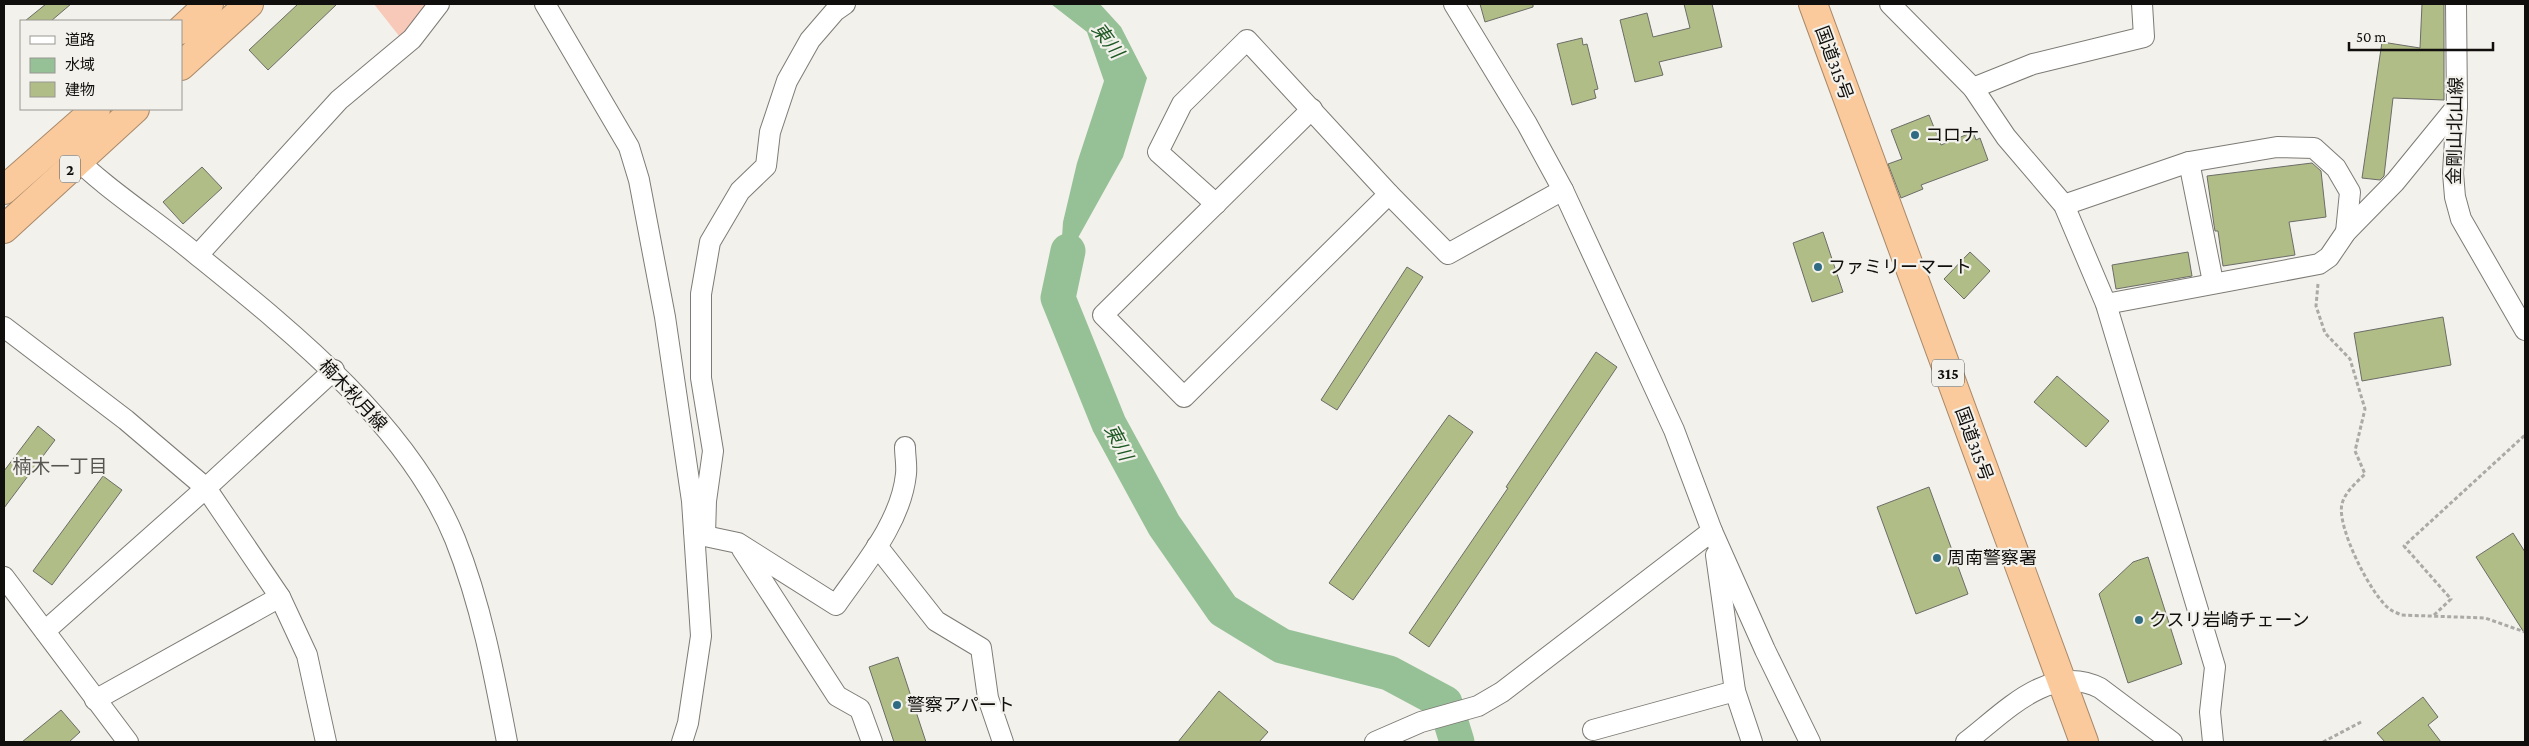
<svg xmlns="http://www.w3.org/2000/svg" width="2529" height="746" font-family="'Crimson Pro','Noto Sans JP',serif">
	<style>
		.green { fill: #f8c8b9 }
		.water { fill: #96c197 }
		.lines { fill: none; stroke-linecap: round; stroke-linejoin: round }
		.river { stroke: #96c197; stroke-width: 35 }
		.building { fill: #b1bd87; stroke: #6b6d67 }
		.minor-casing { stroke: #7d7b75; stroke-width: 22 }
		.highway-casing { stroke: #a8896a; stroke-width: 30 }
		.path { stroke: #abaaa5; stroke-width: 3; stroke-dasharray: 4 2.5; stroke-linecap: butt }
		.minor { stroke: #fff; stroke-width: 20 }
		.highway { stroke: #faca9c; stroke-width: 28 }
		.poi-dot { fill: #2f6c83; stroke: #f3f1eb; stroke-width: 2 }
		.labels { text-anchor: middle; stroke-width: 4.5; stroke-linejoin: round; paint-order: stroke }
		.shield { fill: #f3f1eb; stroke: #545350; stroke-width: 1 }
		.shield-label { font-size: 16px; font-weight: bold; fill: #100f0d }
		.street-label { font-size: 18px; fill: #100f0d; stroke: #f3f1eb }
		.poi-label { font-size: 18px; fill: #100f0d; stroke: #f3f1eb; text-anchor: start }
		.water-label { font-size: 19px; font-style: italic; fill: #1f5a25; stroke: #f3f1eb }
		.neighbourhood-label { font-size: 19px; fill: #575550; stroke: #f3f1eb }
	</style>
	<rect width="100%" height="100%" fill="#f3f1eb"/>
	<path class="green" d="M374 4H434L403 41Z"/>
	<path class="water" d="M1051 4H1100L1121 27 1147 78 1123 157 1074 245 1058 298 1063 222 1077 163 1104 81 1087 32Z"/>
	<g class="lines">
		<path class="river" d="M1068 251 1058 298 1109 424 1164 525 1223 610 1282 646 1389 673 1445 703 1457 742"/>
	</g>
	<g class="building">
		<path d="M46 4H71L51 21H25Z"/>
		<path d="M298 4H337L268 70 249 50Z"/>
		<path d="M1480 4H1533V7L1485 22Z"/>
		<path d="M1684 4H1712L1722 47 1659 62 1663 75 1635 82 1620 20 1647 13 1653 37 1690 28Z"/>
		<path d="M2422 4H2444V100L2393 98 2384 176 2380 180 2362 178 2382 42 2420 48Z"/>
		<path d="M1582 38 1583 45 1587 44 1598 89 1594 90 1596 98 1572 105 1557 44Z"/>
		<path d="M1929 115 1941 145 1973 132 1976 140 1980 138 1988 160 1921 185 1923 189 1901 198 1888 164 1902 159 1891 130Z"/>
		<path d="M2312 163 2321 171 2326 217 2289 222 2295 255 2223 266 2218 231H2215L2214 225 2207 176Z"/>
		<path d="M202 167 222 188 183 224 163 202Z"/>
		<path d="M1823 232 1843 292 1812 302 1793 243Z"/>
		<path d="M1970 252 1990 271 1964 299 1944 279Z"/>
		<path d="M2188 252 2192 276 2116 289 2112 265Z"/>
		<path d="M1407 267 1423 277 1337 410 1321 400Z"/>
		<path d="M2443 317 2451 365 2362 381 2354 333Z"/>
		<path d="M1596 352 1617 367 1429 647 1409 633 1508 488 1506 487Z"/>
		<path d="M2057 376 2109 421 2086 447 2034 402Z"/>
		<path d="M1449 415 1473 432 1353 600 1329 583Z"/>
		<path d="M38 426 55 440 4 508V471Z"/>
		<path d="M103 476 122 490 52 585 33 571Z"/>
		<path d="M1929 487 1968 594 1916 614 1877 507Z"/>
		<path d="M2513 533 2525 552V634L2476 557Z"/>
		<path d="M2148 557 2182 664 2128 683 2099 594 2133 562Z"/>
		<path d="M898 657 926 742H894L869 667Z"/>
		<path d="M1219 691 1268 732 1259 742H1178Z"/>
		<path d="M2423 697 2438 717 2428 725 2441 742H2385L2377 733Z"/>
		<path d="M61 710 80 732 69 742H22Z"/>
	</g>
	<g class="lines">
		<g class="minor-casing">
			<g id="minor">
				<path d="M545 4 629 147 639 180 665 317 692 501 701 636 688 723 682 742"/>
				<path d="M1454 4 1527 124 1563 190 1674 430 1712 531 1765 650 1810 742"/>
				<path d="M1890 4 1973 88 2006 137 2064 205 2106 304 2215 667 2210 712 2213 742"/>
				<path d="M2456 4 2457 106 2453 173 2455 197 2461 219 2525 330"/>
				<path d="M1973 88 2033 64 2144 37 2142 4"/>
				<path d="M1312 109 1103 315 1184 397 1389 194"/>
				<path d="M69 152C107 190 155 220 197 255 291 331 408 424 455 539 481 604 494 673 507 742"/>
				<path d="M2189 162 2213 282"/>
				<path d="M1216 204 1158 152 1182 104 1247 40 1389 194 1448 254 1563 190"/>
				<path d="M2064 205 2189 162 2277 147 2314 148 2336 168 2350 192 2346 232"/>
				<path d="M198 255 339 100 412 39 439 4"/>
				<path d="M2106 304 2319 264 2329 257 2346 232 2395 182 2457 106"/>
				<path d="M4 327 126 420 206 488 280 597 307 655 326 742"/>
				<path d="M694 531 705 536 738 543 836 605C863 566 901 523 906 474 907 465 905 456 905 447"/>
				<path d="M705 535 706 501 713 451 701 378V294L710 242 740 191 766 166 770 132 787 81 810 40 835 11 845 4"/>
				<path d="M877 546 936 621 981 648 988 698 1003 742"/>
				<path d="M742 549 837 696 860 709 872 742"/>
				<path d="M1716 555 1735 691 1752 742"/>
				<path d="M4 577 128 742"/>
				<path d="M45 631 206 488 334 370"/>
				<path d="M95 700 280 597"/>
				<path d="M1593 730 1735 691"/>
				<path d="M1375 742 1421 722 1478 706 1502 692 1712 531"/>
				<path d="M1966 742C2003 714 2049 662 2100 688L2172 742"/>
			</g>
		</g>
		<g class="highway-casing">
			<g id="highway">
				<path d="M1813 4 2084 742"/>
				<path d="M181 30 209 4"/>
				<path d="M181 66 249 4"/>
				<path d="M4 190 96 109"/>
				<path d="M4 229 135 109"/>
			</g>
		</g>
		<g class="path">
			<path d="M2318 284 2316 306 2325 333 2350 359 2365 409 2355 451 2365 474C2356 483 2345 492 2342 504 2336 526 2372 598 2391 610 2394 612 2398 613 2401 615L2485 618 2525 632"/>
			<path d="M2434 615 2451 599 2404 546 2525 435"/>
			<path d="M2323 742 2363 721"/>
		</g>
		<use href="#minor" class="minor"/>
		<use href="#highway" class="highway"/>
	</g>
	<g class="poi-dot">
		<circle cx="1915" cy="135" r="5"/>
		<circle cx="1818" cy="267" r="5"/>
		<circle cx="1937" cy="558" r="5"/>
		<circle cx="2139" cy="620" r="5"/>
		<circle cx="897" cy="705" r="5"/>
	</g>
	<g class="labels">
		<g class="shield">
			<rect x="60" y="155.5" width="20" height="27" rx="4"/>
			<rect x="1932" y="359.5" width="32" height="27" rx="4"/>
		</g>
		<g class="shield-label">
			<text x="70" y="175">2</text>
			<text x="1948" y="379">315</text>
		</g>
		<g class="street-label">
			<text transform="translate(1834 63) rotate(70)" y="6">国道315号</text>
			<text transform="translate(2455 131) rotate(-89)" y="6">金剛山北山線</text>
			<text transform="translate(353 395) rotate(47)" y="6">楠木秋月線</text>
			<text transform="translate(1974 444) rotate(70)" y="6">国道315号</text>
		</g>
		<g class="poi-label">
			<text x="1925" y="141">コロナ</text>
			<text x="1828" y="273">ファミリーマート</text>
			<text x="1947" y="564">周南警察署</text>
			<text x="2149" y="626">クスリ岩崎チェーン</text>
			<text x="907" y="711">警察アパート</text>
		</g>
		<g class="water-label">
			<text transform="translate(1108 40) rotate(53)" y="7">東川</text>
			<text transform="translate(1119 442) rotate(62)" y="7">東川</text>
		</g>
		<g class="neighbourhood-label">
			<text x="60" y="473">楠木一丁目</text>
		</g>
	</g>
	<rect width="2529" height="746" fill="none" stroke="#100f0d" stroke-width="10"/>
	<rect x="20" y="20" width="162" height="90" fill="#f3f1eb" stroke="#989792"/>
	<rect x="30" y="36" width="25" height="8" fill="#ffffff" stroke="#989792"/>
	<text x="65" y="45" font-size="15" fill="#100f0d">道路</text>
	<rect x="30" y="58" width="25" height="15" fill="#96c197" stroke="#989792"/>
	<text x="65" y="70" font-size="15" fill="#100f0d">水域</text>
	<rect x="30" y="82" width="25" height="15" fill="#b1bd87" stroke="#989792"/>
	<text x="65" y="95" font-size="15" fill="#100f0d">建物</text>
	<path d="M2349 42v8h144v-8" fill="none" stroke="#100f0d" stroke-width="2.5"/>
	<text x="2356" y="42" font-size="15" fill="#100f0d" stroke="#f3f1eb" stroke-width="4" paint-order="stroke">50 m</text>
</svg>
